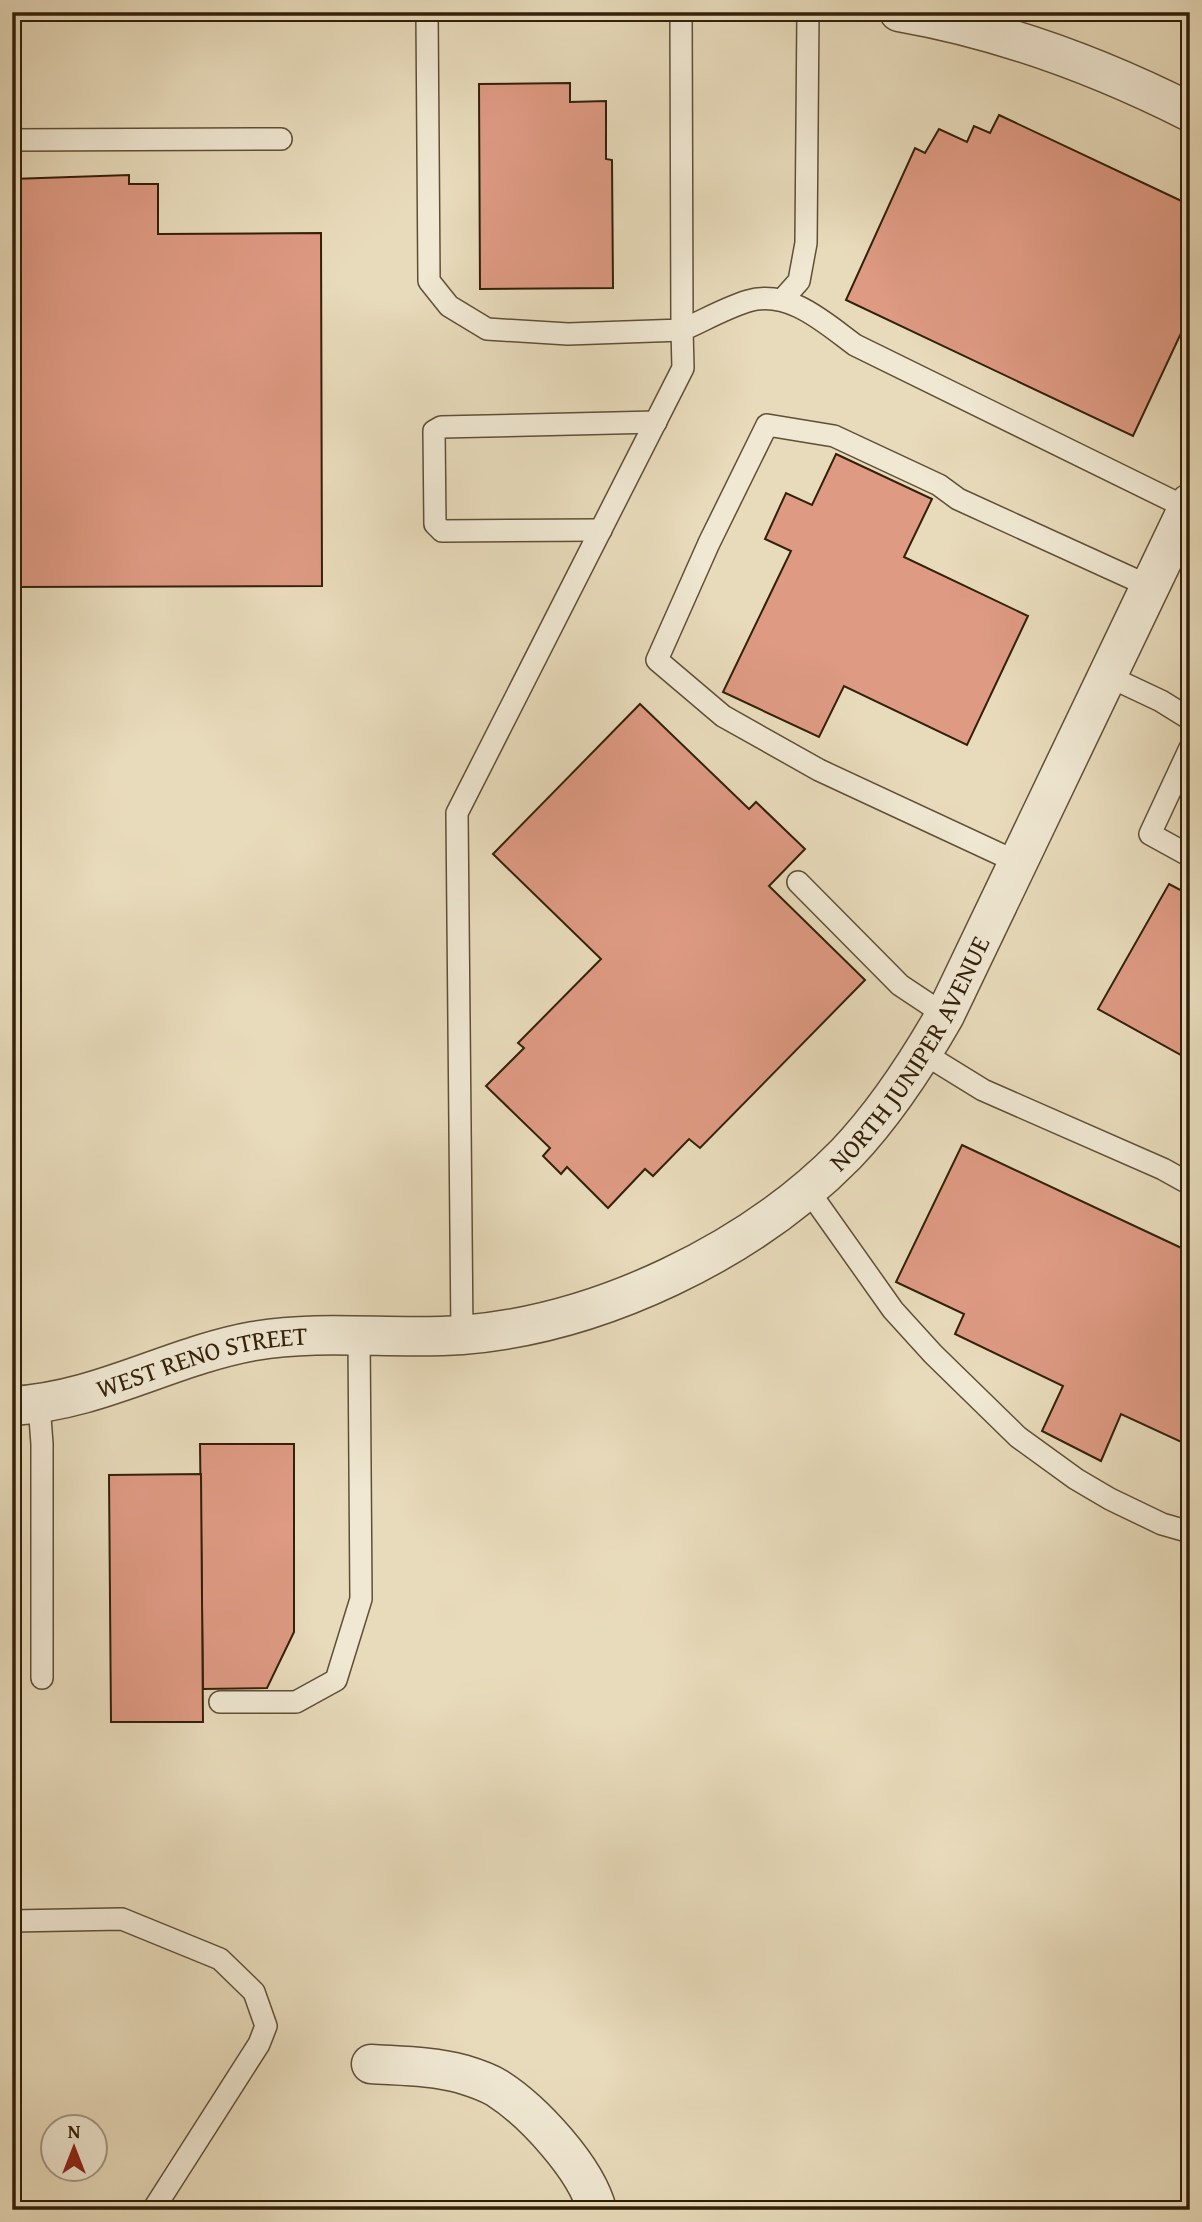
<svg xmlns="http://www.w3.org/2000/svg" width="1202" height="2222" font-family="'Gentium Book Plus',serif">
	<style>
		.green { fill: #b0c194; stroke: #71704e; stroke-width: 2 }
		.building { fill: #de9a83; stroke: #322009; stroke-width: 2 }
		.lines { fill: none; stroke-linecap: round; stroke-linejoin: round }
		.lane-casing { stroke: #604f36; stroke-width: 24 }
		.street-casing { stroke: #604f36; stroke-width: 41 }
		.lane { stroke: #f0e8d3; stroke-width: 21 }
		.street { stroke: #f0e8d3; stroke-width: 38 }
		.labels { text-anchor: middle; stroke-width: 7; stroke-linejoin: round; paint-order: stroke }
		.street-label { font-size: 26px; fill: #322009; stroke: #f0e8d3 }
	</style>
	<rect width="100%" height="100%" fill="#e8dbbb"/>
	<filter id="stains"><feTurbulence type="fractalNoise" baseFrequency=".00286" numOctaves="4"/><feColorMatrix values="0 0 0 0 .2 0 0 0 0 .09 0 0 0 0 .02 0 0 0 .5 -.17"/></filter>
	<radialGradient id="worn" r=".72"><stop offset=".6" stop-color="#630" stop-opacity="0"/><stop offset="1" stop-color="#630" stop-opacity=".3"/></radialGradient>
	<path class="green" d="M1190 1718V1788H1181V1727Z"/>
	<g class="building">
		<path d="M570 83V102L606 101V159L612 160 613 288 480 289 479 84Z"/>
		<path d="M999 115 1190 205V314L1133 436 846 300 915 148 925 153 939 129 967 142 974 126 990 133Z"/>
		<path d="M129 175V184H158V234L321 233 322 586 12 587V179Z"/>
		<path d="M836 454 932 499 904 557 1028 616 967 745 844 686 819 737 723 692 791 551 765 539 786 493 812 505Z"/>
		<path d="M640 704 749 809 756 802 805 849 769 886 865 980 700 1148 689 1139 653 1176 645 1169 608 1208 567 1167 561 1174 543 1156 550 1148 486 1086 524 1048 518 1043 601 959 493 854Z"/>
		<path d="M1169 884 1190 895V1060L1098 1009Z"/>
		<path d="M962 1145 1190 1252V1446L1121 1414 1101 1461 1042 1431 1063 1386 955 1334 964 1314 896 1282Z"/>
		<path d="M200 1444H294V1632L267 1688 203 1689Z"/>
		<path d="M201 1474 203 1722H111L109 1475Z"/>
	</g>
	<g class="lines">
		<g class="lane-casing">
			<g id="lane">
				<path d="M427 12 429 281 449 306 487 329 568 334 682 330 681 12"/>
				<path d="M12 140 281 139"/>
				<path d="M782 300 799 281 806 243 808 12"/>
				<path d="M601 530 442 531 435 524 434 431 441 427 656 422"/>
				<path d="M1108 676 1161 701 1190 719"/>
				<path d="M1190 748 1150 834 1190 856"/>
				<path d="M1019 863 819 770 723 716 657 660 709 543 767 425 834 436 939 485 958 499 1151 587"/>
				<path d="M798 882 900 985 945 1015"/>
				<path d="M923 1053 983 1090 1163 1169 1190 1184"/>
				<path d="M808 1190 893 1310 933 1354 1018 1437 1076 1479 1110 1499 1162 1524 1190 1532"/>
				<path d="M462 1335 457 813 683 368 682 330C703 321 725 308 748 301 789 289 825 323 855 345L1187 508"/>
				<path d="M39 1404 42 1444V1678"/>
				<path d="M220 1702H296L336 1680 361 1599 359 1335"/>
				<path d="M12 1921 122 1919 220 1959 254 1992 266 2026 259 2044 153 2210"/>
			</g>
		</g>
		<g class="street-casing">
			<g id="street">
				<path d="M899 12C1002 30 1097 65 1190 112"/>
				<path id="s1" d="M12 1406C100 1401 170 1356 254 1341 323 1329 393 1340 462 1335 599 1324 750 1252 846 1154 885 1113 917 1064 945 1015L1190 503"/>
				<path d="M371 2064C401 2066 433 2066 462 2074 472 2077 487 2082 497 2088 533 2111 586 2168 597 2210"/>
			</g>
		</g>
		<use href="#lane" class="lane"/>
		<use href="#street" class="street"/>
	</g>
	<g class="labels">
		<g class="street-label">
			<text dy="9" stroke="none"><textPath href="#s1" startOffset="1012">NORTH JUNIPER AVENUE</textPath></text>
			<text dy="9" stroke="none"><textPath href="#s1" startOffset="196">WEST RENO STREET</textPath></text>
		</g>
	</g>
	<rect width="1202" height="2222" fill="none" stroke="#e8dbbb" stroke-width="42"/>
	<rect x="14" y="14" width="1174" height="2194" fill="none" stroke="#322009" stroke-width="3.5"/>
	<rect x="21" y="21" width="1160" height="2180" fill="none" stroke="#322009" stroke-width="2"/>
	<g transform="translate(74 2148)"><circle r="33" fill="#f0e8d3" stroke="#a49882" stroke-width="2"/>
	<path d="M0-5L12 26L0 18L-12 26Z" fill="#8f2418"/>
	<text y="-10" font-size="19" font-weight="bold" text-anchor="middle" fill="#322009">N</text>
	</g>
	<rect width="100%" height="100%" filter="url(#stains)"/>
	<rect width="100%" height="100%" fill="url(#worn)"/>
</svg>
